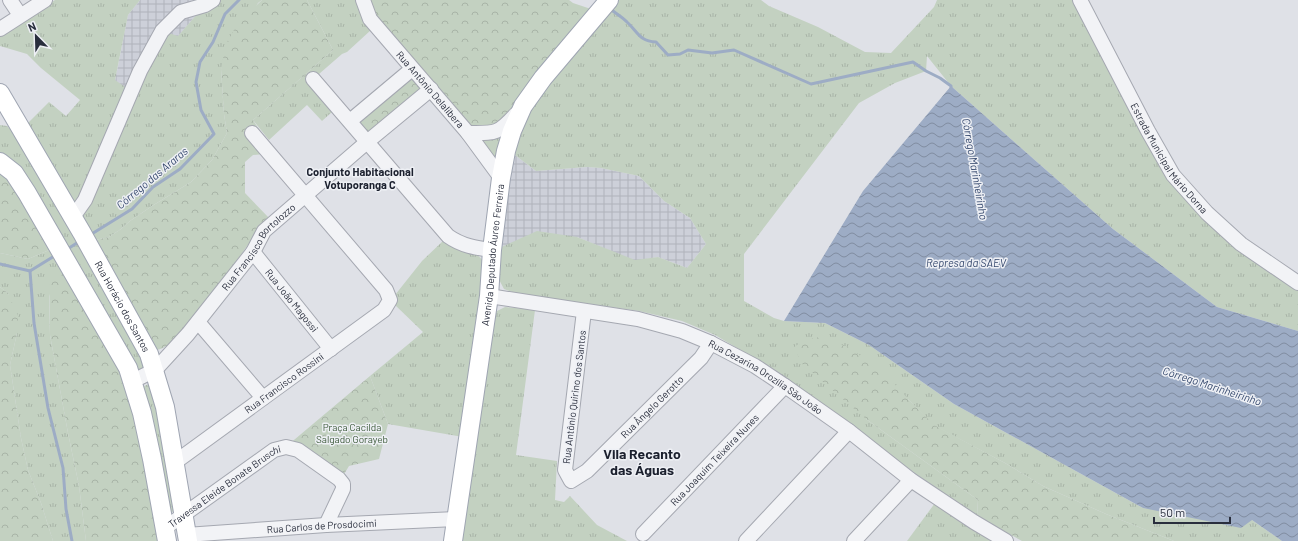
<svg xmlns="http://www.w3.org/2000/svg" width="1298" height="541" font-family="Barlow,sans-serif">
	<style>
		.industrial { fill: url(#industrial-grid) }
		.grass { fill: url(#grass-tufts) }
		.forest { fill: url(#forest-crowns) }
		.water { fill: url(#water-waves) }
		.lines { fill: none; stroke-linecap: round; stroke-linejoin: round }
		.stream { stroke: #9dacc5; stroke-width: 3 }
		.minor-casing { stroke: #a5a8b1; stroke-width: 16 }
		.major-casing { stroke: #9fa5b2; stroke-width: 20 }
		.minor { stroke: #f2f3f6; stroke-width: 14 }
		.major { stroke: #fff; stroke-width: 18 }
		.labels { text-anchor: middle; stroke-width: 3; stroke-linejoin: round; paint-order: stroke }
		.street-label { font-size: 10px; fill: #292e3d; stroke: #eef0f5 }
		.park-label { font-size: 10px; fill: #3a5838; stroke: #eef0f5 }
		.water-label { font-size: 11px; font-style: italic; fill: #36496e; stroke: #eef0f5 }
		.neighbourhood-label { font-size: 11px; font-weight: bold; fill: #1b202e; stroke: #eef0f5 }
		.district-label { font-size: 14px; font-weight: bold; fill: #1b202e; stroke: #eef0f5 }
	</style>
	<defs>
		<pattern id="industrial-grid" width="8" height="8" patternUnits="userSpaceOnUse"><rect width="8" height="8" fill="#cdd0d9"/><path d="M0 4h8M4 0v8" fill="none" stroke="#b0b3bb"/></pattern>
		<pattern id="grass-tufts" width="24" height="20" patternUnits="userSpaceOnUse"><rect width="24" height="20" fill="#c3d1c1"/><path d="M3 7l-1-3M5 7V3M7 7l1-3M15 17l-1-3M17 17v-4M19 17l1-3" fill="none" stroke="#a8b4a7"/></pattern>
		<pattern id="forest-crowns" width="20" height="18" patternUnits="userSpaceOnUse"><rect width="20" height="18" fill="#c3d1c1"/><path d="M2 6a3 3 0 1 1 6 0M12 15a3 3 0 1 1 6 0" fill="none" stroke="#a8b4a7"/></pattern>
		<pattern id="water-waves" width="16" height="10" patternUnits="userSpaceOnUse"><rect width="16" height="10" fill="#9dacc5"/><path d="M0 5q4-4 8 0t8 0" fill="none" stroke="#808ca1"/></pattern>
	</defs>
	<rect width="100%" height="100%" fill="#dfe1e7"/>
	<g class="industrial">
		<path d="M140 0H213L205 5 131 91 115 81 128 15Z"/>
		<path d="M511 152 536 171 587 167 601 168 639 176 664 201 690 218 706 244 687 268 658 257 635 261 577 237 497 249Z"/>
	</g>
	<g class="grass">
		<path d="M55 0H140L128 15 115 80 131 91 162 31 178 36 205 5 213 0H262L258 3 221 69 224 114 227 133 212 160 191 182 152 206 130 221 121 229 109 237 95 240 24 127 49 102 66 116 80 100 41 68 27 54 0 46V35Z"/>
		<path d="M307 0H357L371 30 347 52 342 54 319 74H314L308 80 310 86 332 112 322 121 307 105 269 140 253 120 333 50Z"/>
		<path d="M614 0H761L769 6 818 27 865 52 891 53 934 7 937 0H1074L1169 177 1298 287V331L1217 307 1113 229 951 86 927 56 926 71 895 83 859 103 744 254V301L774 318 784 321 825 323 869 345 954 404 1143 508 1252 520 1282 541H1174L1106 514 1043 486 1005 463 933 425 908 399 866 419 978 500 977 516 916 474 790 381 761 362 715 335 682 321 639 311 518 294 504 289 496 274 497 249 537 231 577 237 635 260 658 257 687 268 706 244 690 218 664 201 639 176 601 168 587 167 536 171 511 152 527 109Z"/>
		<path d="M0 125 7 126 16 135 69 221 146 367 139 371 133 365 0 155Z"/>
		<path d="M445 239C460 245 476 249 485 264L463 437 388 424 370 376 423 332 395 305 396 300 395 295 422 261Z"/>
		<path d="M54 248 64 264 49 296 50 335 68 433 79 486 86 541H53L41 503 28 470 21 438 10 365 17 333 8 293 0 287V253L28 259Z"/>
		<path d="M505 307 535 310 516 455 557 461 555 500 564 502 570 496 597 525 627 541H459L493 313Z"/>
		<path d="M149 384 152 386 176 505 174 511 170 513 142 390 144 386Z"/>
		<path d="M935 503 991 541H907Z"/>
	</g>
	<g class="forest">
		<path d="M262 0H307L333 50 253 120 258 128 254 126 264 154 253 155 245 162V193L269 218C246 241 184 349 156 350L95 240 109 237 121 229 130 221 152 206 191 182 212 160 227 133 224 114 221 69 226 44 238 23Z"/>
		<path d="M368 0H569L573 3 594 10 506 118C492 129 487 130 469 125L374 15Z"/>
		<path d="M407 79H413L422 88 366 135 358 122Z"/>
		<path d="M504 133 496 167 480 139Z"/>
		<path d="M0 168 54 248 28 259 0 253Z"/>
		<path d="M64 264 124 369 162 541H86L79 486 68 433 50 335 49 277 52 269Z"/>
		<path d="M0 287 8 293 18 316 17 333 10 365 21 438 28 470 41 503 53 541H0Z"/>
		<path d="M816 337 846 346 883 371 908 399 934 425 1005 463 1043 486 1106 514 1174 541H1022L977 516 978 500 866 419 800 362 795 346Z"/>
		<path d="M370 376 388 424 379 459 349 466 343 476 288 445Z"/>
	</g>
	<path class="water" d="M951 86 1113 229 1217 307 1298 331V541H1282L1252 520 1241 528 1143 508 954 404 869 345 825 323 784 321 863 191Z"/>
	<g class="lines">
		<g class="stream">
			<path d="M609 8C615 13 622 17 627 22 638 32 639 41 656 42L668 55 680 54 688 50 712 53 734 50 811 84 913 62 926 71 940 78 951 86V90"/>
			<path d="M90 235 132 209 153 187 180 169 214 134 201 110 196 82 200 62 213 42 225 14 239 0"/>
			<path d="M66 250 80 241"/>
			<path d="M0 264 30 271"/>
			<path d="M30 271 56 255"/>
			<path d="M30 271 34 323 48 408 63 468 66 509 72 541"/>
		</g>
		<g class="minor-casing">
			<g id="minor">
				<path d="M10 0 20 15"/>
				<path id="s1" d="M363 0 370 19 468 133 501 178"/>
				<path id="s2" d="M1080 0 1148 131 1173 175 1207 213 1241 244 1298 283"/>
				<path d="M0 29 45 0"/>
				<path d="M313 79 448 236C462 246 476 248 492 250"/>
				<path d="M350 121 412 69"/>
				<path d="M468 133C495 133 497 135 516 114"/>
				<path d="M73 217 85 200 140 71 162 31 181 12 205 5 213 0"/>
				<path id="s3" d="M253 252 331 349"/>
				<path id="s4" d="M489 296 638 319 682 331 711 343 755 366 785 386 849 431 911 480 974 522 1006 541"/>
				<path id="s5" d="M584 311 565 470 571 481 587 471 701 358 711 343"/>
				<path d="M198 322 263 398"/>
				<path id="s6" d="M133 381 155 370 188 334 253 252 264 231 367 142 431 89"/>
				<path id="s7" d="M174 463 384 310 390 300 386 290 252 133"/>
				<path id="s8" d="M165 528 274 450 286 447 298 450 339 479 343 484V489L326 525"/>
				<path id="s9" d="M643 534 785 386"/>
				<path id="s10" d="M186 535 326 525 456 519"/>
				<path d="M746 541 849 431"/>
				<path d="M854 541 911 480"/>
			</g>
		</g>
		<g class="major-casing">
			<g id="major">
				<path id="s11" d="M0 93 82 233 149 354 165 407 188 541"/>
				<path d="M0 162 14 173 27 193 128 368 142 413 152 459 167 541"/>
				<path id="s12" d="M453 541 489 296 492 250 501 178 506 151 512 131 523 106 543 78 609 0"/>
			</g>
		</g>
		<use href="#minor" class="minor"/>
		<use href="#major" class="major"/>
	</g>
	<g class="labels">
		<g class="street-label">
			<text dy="4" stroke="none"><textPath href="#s1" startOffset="113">Rua Antônio Delalibera</textPath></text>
			<text dy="4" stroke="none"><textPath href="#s2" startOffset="182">Estrada Municipal Mário Dorna</textPath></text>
			<text dy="4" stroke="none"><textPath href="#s6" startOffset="186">Rua Francisco Bortolozzo</textPath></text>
			<text dy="4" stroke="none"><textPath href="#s12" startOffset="289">Avenida Deputado Áureo Ferreira</textPath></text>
			<text dy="4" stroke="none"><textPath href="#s3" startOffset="62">Rua João Magossi</textPath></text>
			<text dy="4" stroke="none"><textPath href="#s11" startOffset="246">Rua Horácio dos Santos</textPath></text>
			<text dy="4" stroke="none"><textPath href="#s4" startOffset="292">Rua Cezarina Orozília São João</textPath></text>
			<text dy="4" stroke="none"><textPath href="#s7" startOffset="136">Rua Francisco Rossini</textPath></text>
			<text transform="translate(574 397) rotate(-83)" y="4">Rua Antônio Quirino dos Santos</text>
			<text dy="4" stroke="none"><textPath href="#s5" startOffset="283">Rua Ângelo Gerotto</textPath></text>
			<text dy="4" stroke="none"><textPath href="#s9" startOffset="103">Rua Joaquim Teixeira Nunes</textPath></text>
			<text dy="4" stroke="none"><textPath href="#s8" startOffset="73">Travessa Eleide Bonate Bruschi</textPath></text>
			<text dy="4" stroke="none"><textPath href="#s10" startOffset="136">Rua Carlos de Prosdocimi</textPath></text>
		</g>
		<g class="park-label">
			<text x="352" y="431">Praça Cacilda<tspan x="352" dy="12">Salgado Gorayeb</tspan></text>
		</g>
		<g class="water-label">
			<text transform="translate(975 169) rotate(80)" y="4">Córrego Marinheirinho</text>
			<text transform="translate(152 178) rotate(-40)" y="4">Córrego das Araras</text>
			<text x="966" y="267">Represa da SAEV</text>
			<text transform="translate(1212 386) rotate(18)" y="4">Córrego Marinheirinho</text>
		</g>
		<g class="neighbourhood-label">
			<text x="360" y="176">Conjunto Habitacional<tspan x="360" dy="13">Votuporanga C</tspan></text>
		</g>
		<g class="district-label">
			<text x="642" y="459">Vila Recanto<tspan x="642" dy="16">das Águas</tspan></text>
		</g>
	</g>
	<g transform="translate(36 36) rotate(337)" stroke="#eef0f5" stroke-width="3" paint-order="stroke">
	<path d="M0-3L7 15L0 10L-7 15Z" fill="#292e3d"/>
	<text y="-6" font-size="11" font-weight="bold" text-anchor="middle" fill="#292e3d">N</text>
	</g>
	<path d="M1154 517v6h76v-6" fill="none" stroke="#292e3d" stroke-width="2"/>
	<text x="1160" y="517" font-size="12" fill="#292e3d" stroke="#eef0f5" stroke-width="3" paint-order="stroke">50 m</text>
</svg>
